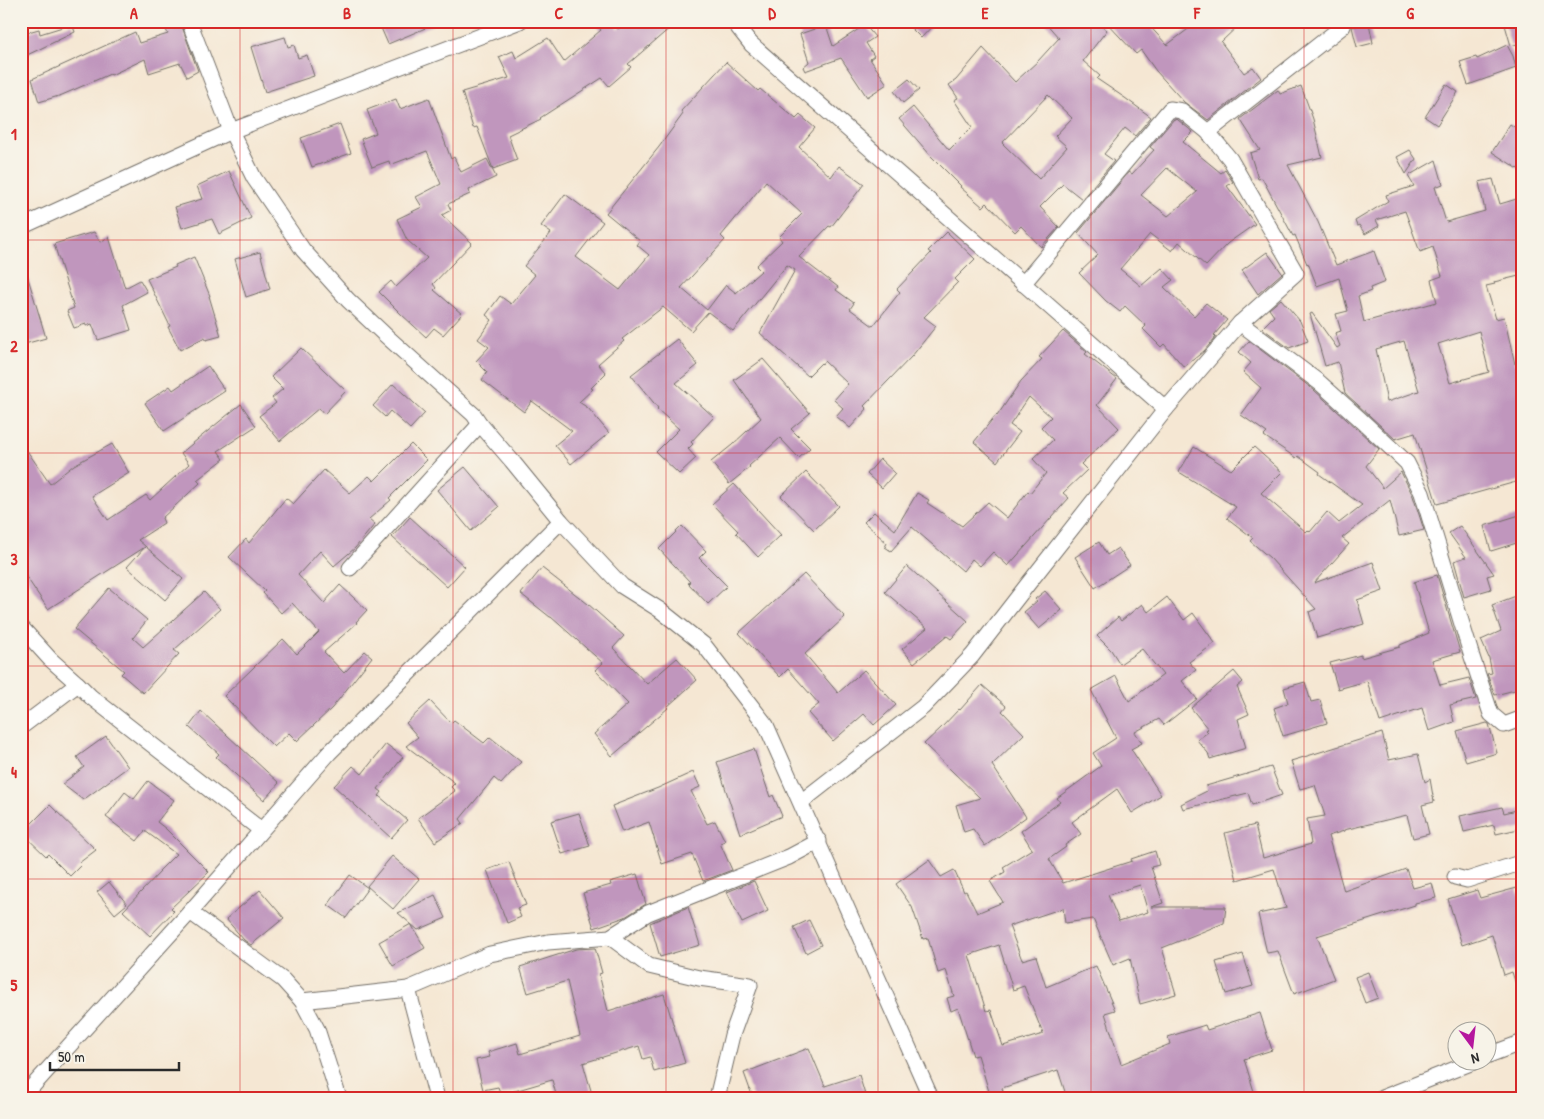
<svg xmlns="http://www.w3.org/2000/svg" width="1544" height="1119" font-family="'Patrick Hand',sans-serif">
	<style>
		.building { fill: #c096bd; fill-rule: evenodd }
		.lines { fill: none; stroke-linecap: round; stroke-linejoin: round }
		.street-casing { stroke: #726d66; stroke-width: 17 }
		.street { stroke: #fff; stroke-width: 15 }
		.grid { fill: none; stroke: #d62828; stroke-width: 1; stroke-opacity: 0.55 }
		.neatline { fill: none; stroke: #d62828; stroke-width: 2 }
		.grid-label { font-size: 16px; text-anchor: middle; font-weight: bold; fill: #d62828 }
	</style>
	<rect width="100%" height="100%" fill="#f7f3e8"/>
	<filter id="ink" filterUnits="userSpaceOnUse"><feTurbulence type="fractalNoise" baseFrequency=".02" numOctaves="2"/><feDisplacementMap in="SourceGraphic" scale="10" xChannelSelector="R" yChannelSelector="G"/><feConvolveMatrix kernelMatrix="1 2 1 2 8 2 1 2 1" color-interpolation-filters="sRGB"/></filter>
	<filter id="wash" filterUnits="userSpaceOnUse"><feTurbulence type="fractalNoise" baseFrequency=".0096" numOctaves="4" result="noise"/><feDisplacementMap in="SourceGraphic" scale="20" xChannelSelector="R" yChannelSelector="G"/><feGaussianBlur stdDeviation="1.12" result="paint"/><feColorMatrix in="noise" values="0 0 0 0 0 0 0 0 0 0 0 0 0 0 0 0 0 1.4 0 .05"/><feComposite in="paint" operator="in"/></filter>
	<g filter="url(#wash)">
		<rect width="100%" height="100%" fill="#f5e7d3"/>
		<g id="blocks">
			<g class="building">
				<path d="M162 21H180L198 71 187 77 180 63 149 73 145 59 111 75 110 74 62 95 39 102 32 79 135 32 139 43 168 34Z"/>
				<path d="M378 21H442L388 44Z"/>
				<path d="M594 21H612L618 29 627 21H678L628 64 631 67 609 86 602 78 540 118 541 119 508 135 517 160 493 169 477 127 473 128 462 92 509 78 499 57 513 51 516 58 548 38 564 62 601 30Z"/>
				<path d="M904 21H937L921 38Z"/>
				<path d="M1044 21H1096L1107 30 1083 61 1100 76 1097 79 1125 98 1151 117 1135 136 1125 128 1104 154 1114 161 1082 199 1063 184 1040 207 1059 227 1041 247 1021 226 1015 232 987 203 983 207 960 187 961 186 931 156 899 119 913 107 949 150 972 127 954 100 958 98 949 85 956 80 983 48 1015 82 1038 61 1059 38ZM1048 95 1072 118 1055 136 1067 147 1039 179 1002 143Z"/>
				<path d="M1105 21H1145L1167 45 1199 21H1243L1221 42 1244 73 1253 67 1261 78 1208 120 1184 102 1156 71 1141 50 1136 54Z"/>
				<path d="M1518 21H1523V42L1511 46 1505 25Z"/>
				<path d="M1369 23 1373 43 1357 47 1352 27Z"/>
				<path d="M72 24 75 32 21 58V34L39 29 40 34Z"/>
				<path d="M826 25 833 46 865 25 875 37 866 43 874 56 870 59 887 84 867 97 841 58 805 71 803 67 809 62 800 34Z"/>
				<path d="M285 37 288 47 294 45 298 58 307 55 314 76 265 92 251 47Z"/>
				<path d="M1507 45 1513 56 1516 68 1468 85 1460 62 1476 57 1477 59Z"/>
				<path d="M726 62 758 91 760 89 796 119 800 115 815 128 799 147 831 177 839 166 864 184 831 227 829 226 799 257 838 287 836 290 854 303 850 309 873 326 900 292 897 289 931 253 928 251 947 232 975 259 955 279 958 282 924 317 936 326 912 356 864 406 867 409 850 428 836 416 843 408 834 400 848 384 824 361 822 364 821 363 808 376 760 333 795 270 787 265 733 331 708 312 691 331 663 307 622 339 624 341 598 364 606 373 591 388 593 389 579 402 588 408 609 433 571 464 555 445 572 431 532 401 524 412 482 380 487 372 476 361 489 347 478 339 492 320 486 315 500 296 511 304 535 275 524 266 551 233 541 226 565 194 603 222 576 257 620 290 649 255 637 245 640 241 606 213 659 147 683 114 681 111ZM766 181 802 214 779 237 782 241 756 266 761 271 736 293 726 285 707 310 681 288 725 240 721 236Z"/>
				<path d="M909 79 919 90 903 103 894 91Z"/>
				<path d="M1446 84 1458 92 1437 125 1425 117Z"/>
				<path d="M1301 86 1313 119 1322 157 1288 165 1318 222 1336 265 1374 251 1385 282 1370 288 1371 291 1358 296 1364 322 1437 302 1431 280 1442 276 1433 247 1420 252 1405 211 1376 220 1379 226 1365 234 1359 225 1357 226 1355 221 1388 201 1386 195 1414 186 1408 176 1436 160 1443 184 1435 187 1446 222 1485 211 1479 182 1493 179 1500 204 1520 198 1523 207V275L1494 282 1495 284 1486 286 1496 319 1504 317 1515 364 1523 362V480L1437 504 1415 433 1395 439 1345 393 1338 362 1325 366 1310 314 1312 313 1337 348 1340 346 1335 333 1341 331 1336 314 1348 311 1339 278 1317 286 1308 263 1307 264 1295 235 1293 236 1262 178 1258 179 1250 153 1260 150 1240 119 1278 90 1280 94ZM1479 331 1489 372 1450 383 1438 344ZM1404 341 1419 391 1387 402 1376 349Z"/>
				<path d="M429 98 451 159 454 157 461 172 487 159 496 177 469 190 470 194 448 204 451 210 442 215 472 243 433 284 436 288 434 290 462 314 443 335 434 328 426 337 401 314 379 292 391 281 396 287 427 258 407 240 397 219 422 207 416 197 441 184 427 151 390 165 389 161 372 167 361 139 376 133 367 110 396 99 400 109Z"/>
				<path d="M1174 119 1178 120 1193 132 1183 142 1221 173 1225 170 1233 182 1227 186 1255 224 1228 243 1206 266 1179 242 1172 251 1150 234 1120 269 1141 286 1162 268 1173 280 1164 287 1194 316 1206 303 1227 320 1214 335 1216 337 1204 351 1184 367 1164 344 1161 347 1143 329 1146 326 1125 306 1120 312 1106 301 1079 273 1098 255 1078 233 1129 172 1132 174 1154 150 1150 147ZM1167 168 1197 192 1168 216 1141 195Z"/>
				<path d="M340 124 351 153 312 167 301 138Z"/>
				<path d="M1510 124 1523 133V172L1492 152Z"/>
				<path d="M1410 150 1416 159 1406 174 1397 157Z"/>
				<path d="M229 171 251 218 219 234 212 219 182 228 175 207 202 199 197 186Z"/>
				<path d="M94 232 100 242 109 237 125 288 140 280 147 292 123 305 131 330 98 340 92 324 86 326V324L74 328 67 311 74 308 54 244Z"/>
				<path d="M260 252 270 289 246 297 235 259Z"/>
				<path d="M1267 252 1282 273 1258 294 1242 270Z"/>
				<path d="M194 257 210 296H209L221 336 206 340 205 337 180 350 168 327 170 326 147 279 176 267 175 265Z"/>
				<path d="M25 268 46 338 21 345V269Z"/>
				<path d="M1281 299 1300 321 1308 341 1289 348 1262 328 1274 316 1269 309Z"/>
				<path d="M1063 331 1087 352 1085 354 1117 379 1097 405 1119 428 1081 464 1087 470 1063 493 1069 498 1008 566 993 552 980 566 972 559 963 571 912 527 891 551 885 547 887 543 864 522 874 512 895 530 917 493 929 500 927 503 962 526 988 502 1007 518 1028 491 1030 493 1046 473 1033 459 1053 440 1041 427 1051 417 1029 397 1010 425 1020 432 997 462 974 442 996 415 997 416 1021 381 1042 359 1039 357Z"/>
				<path d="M677 339 698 365 676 383 714 417 691 442 693 444 688 449 696 458 679 474 656 452 679 429 657 409 658 408 631 375Z"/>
				<path d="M1249 341 1314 390 1379 449 1366 466 1383 488 1401 472 1413 496 1424 530 1399 536 1390 500 1342 538 1349 544 1314 583 1373 562 1383 591 1357 600 1364 624 1317 638 1309 612 1316 609 1270 558 1250 541 1253 538 1227 518 1236 507 1179 472 1194 447 1231 470 1254 447 1282 472 1261 493 1306 532 1308 530 1310 532 1327 512 1339 523 1362 505 1319 474 1320 472 1298 456 1296 458 1264 436 1267 433 1241 415 1261 388 1243 372 1251 363 1239 352Z"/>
				<path d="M301 348 346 391 324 414 319 408 280 441 259 416 276 403 272 398 283 389 271 377Z"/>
				<path d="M763 359 810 413 791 429 810 448 799 458 780 438 749 466 750 467 729 484 711 462 732 445 761 418 734 380Z"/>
				<path d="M208 366 225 391 164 431 145 403 170 386 173 390Z"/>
				<path d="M393 384 425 413 410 429 390 411 385 417 373 406Z"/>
				<path d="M241 404 256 426 218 451 224 459 197 480 200 483 162 518 164 523 138 540 183 579 165 600 127 567 145 547 48 609 21 569V442L50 484 74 465 112 444 129 473 92 496 108 520 146 495 150 500 189 464 181 453Z"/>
				<path d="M411 444 427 460 389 498 391 500 369 519 375 524 355 548 334 566 320 551 298 575 324 603 340 585 367 610 356 622 357 623 324 652 344 673 365 651 372 657 332 708 297 741 289 733 274 747 224 696 283 639 297 654 319 632 292 603 281 613 263 593 265 591 229 557 246 539 249 543 286 498 293 504 324 470 350 493 369 476 374 481Z"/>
				<path d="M880 459 895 473 882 488 867 474Z"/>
				<path d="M465 467 499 507 471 531 437 490Z"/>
				<path d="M806 472 839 506 814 530 781 496Z"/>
				<path d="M734 484 781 535 758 557 736 533 738 531 712 504Z"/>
				<path d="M1523 514V541L1491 551 1484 526Z"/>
				<path d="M410 517 465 567 447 587 392 537Z"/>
				<path d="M682 526 706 551 699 558 727 586 708 604 688 583 690 582 659 549Z"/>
				<path d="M1460 526 1494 574 1487 576 1491 589 1464 597 1454 561 1466 557 1449 533Z"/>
				<path d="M1099 542 1107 555 1118 548 1130 565 1095 588 1075 557Z"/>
				<path d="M907 566 968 621 951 639 947 636 914 663 902 649 927 628 885 592Z"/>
				<path d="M542 568 588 604 624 636 613 648 647 684 677 658 697 680 667 707 668 708 612 756 594 734 628 704 595 670 603 663 551 617H550L521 594Z"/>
				<path d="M804 574 845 617 805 654 838 693 864 670 896 705 874 725 864 714 833 741 808 713 819 704 788 669 780 677 739 633Z"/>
				<path d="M1437 575 1460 652 1432 660 1440 685 1469 678 1476 699 1450 705 1454 722 1429 731 1422 708 1380 722 1367 681 1338 689 1330 663 1361 655V658L1400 647V645L1429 633 1414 582Z"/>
				<path d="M109 588 147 620 133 638 143 647 204 592 220 609 174 650 179 654 143 693 121 674 124 671 74 629Z"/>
				<path d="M1045 591 1062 610 1039 629 1024 612 1037 601 1035 599Z"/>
				<path d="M1516 596 1523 616V688L1495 695 1487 674 1492 673 1489 658 1481 640 1501 631 1492 605Z"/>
				<path d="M1167 597 1184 620 1193 613 1215 643 1189 662 1196 670 1182 681 1197 699 1164 725 1159 719 1135 732 1142 743 1131 749 1161 795 1132 813 1117 789 1072 822 1081 834 1065 845 1066 847 1049 859 1063 883 1132 861 1131 859 1155 851 1159 865 1151 867 1163 903 1151 907H1226L1224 923 1162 948 1176 994 1140 1004 1130 958 1113 965 1093 919 1065 923 1063 908 1009 926 1022 960 1036 956 1046 987 1096 966 1115 1010 1105 1013 1121 1064 1170 1044 1168 1037 1205 1025 1207 1030 1260 1013 1272 1050 1244 1059 1256 1098H1067L1058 1070 1002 1088 1003 1091 990 1095 978 1055 973 1056 958 1008 951 1011 947 998 954 996 946 970 938 973 928 938 923 939 912 907 896 884 929 860 941 877 954 870 964 892 966 891 977 913 1003 902 990 881 1005 872 1003 867 1032 849 1021 831 1060 802 1057 798 1101 766 1093 753 1116 738 1091 690 1116 676 1129 701 1163 675 1142 649 1120 664 1111 650 1097 636 1118 617 1121 621 1142 604 1148 612ZM1140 885 1148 912 1119 921 1108 895ZM999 945 1013 990 1024 986 1043 1034 1003 1046 991 1010 986 1011 969 955Z"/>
				<path d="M1234 671 1243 682 1237 687 1249 714 1238 719 1246 748 1210 759 1208 753 1197 740 1208 732 1206 730 1208 729 1191 708Z"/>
				<path d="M1305 682 1311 702 1320 700 1327 723 1283 736 1274 708 1288 703 1284 688Z"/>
				<path d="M982 685 1006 706 1002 711 1024 734 992 765 1026 817 985 846 973 829 964 832 956 805 980 798 924 744 941 728 959 709 960 710Z"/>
				<path d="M430 701 451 723 454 720 484 743 490 737 521 762 501 784 494 778 460 819 463 823 435 842 418 818 455 791 451 787 455 783 406 746 418 737 406 723Z"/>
				<path d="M201 711 279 783 264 800 216 757 219 754 189 727Z"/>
				<path d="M1487 723 1489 724 1497 753 1466 762 1457 731Z"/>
				<path d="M1382 733 1389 760 1418 754 1425 782 1430 779 1434 802 1422 805 1429 834 1413 838 1407 815 1344 830V831L1328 836 1344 891 1406 869 1413 888 1432 883 1436 898 1415 903V905L1317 936 1334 979 1294 994 1278 951 1267 953 1258 914 1286 908 1274 869 1237 880 1225 833 1255 825 1263 858 1311 844 1307 819 1325 816 1315 785 1300 789 1291 761Z"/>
				<path d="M106 736 128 767 83 800 62 784 84 767 77 757Z"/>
				<path d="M386 744 403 757 378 789 382 792 379 796 407 820 391 838 334 786 353 766 362 774Z"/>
				<path d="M754 749 770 797 773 795 782 816 740 834 717 762Z"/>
				<path d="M1271 767 1282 795 1252 805 1248 793 1183 809 1181 804 1207 791 1206 786Z"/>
				<path d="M693 772 700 787 691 791 707 824 715 821 725 841 720 843 732 870 703 881 692 854 662 864 649 822 622 832 612 806 658 788Z"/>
				<path d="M148 781 174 800 157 822 166 829 209 872 171 908 174 911 150 936 123 911 160 872 159 871 176 854 145 831 137 841 106 817 125 792 134 799Z"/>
				<path d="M50 805 96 850 79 863 81 865 70 876 48 854 46 856 22 833Z"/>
				<path d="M1502 807 1504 813 1521 809 1523 817V828L1496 834 1494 825 1464 832 1460 816Z"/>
				<path d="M579 813 590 846 562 854 551 821Z"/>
				<path d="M392 856 419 879 393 909 367 886Z"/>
				<path d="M509 862 526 905 517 908 521 917 507 923 487 870Z"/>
				<path d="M637 874 646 904 625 917 594 928 583 893 611 885 610 882Z"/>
				<path d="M350 875 368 888 346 918 328 905Z"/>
				<path d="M754 881 768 911 742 923 727 892Z"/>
				<path d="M109 882 127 904 115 914 97 892Z"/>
				<path d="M1517 888 1523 908V997H1520L1512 972 1504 975 1492 935 1462 945 1448 899 1477 890 1480 898Z"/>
				<path d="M260 890 284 918 251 945 244 940 226 919Z"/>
				<path d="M435 895 446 918 418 930 398 913Z"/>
				<path d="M688 907 700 945 660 957 650 923Z"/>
				<path d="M809 920 821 945 806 953 794 927Z"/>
				<path d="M411 924 425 948 393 966 379 942Z"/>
				<path d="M595 948 602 973 599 974 608 1011 664 994 685 1063 654 1072 650 1057 643 1059 639 1046 583 1063 592 1094 580 1098H557L552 1080 501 1095 498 1087 483 1090 476 1060 490 1057 488 1052 517 1043 520 1054 580 1036 567 981 528 993 520 967 576 949Z"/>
				<path d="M1243 954 1253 986 1226 994 1216 962Z"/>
				<path d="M1368 972 1378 998 1365 1003 1355 977Z"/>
				<path d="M809 1048 825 1086 859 1075 866 1098H753L744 1073Z"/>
			</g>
		</g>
	</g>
	<g filter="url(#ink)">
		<use href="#blocks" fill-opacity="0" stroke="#726d66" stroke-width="1"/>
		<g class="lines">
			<g class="street-casing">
				<g id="street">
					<path d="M189 21 231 131 254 178 303 250 348 300 384 334 474 415 480 424 512 461 561 521 622 586 660 610 704 645 766 725 931 1098"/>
					<path d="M733 21 751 44 1166 409"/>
					<path d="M1208 132 1343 26 1344 21"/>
					<path d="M21 227 231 131 520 21"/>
					<path d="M1240 323 1320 383 1360 419 1407 463 1422 493 1472 657 1491 714 1504 725 1523 718"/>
					<path d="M350 568 480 424"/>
					<path d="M21 627 50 659 78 684 91 697 261 830"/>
					<path d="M21 727 78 684"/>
					<path d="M801 802 923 707 972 656 1028 584 1166 409 1240 323 1296 273 1230 159 1208 132 1182 111 1170 109 1023 284"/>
					<path d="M1455 877 1467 880 1523 862"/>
					<path d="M190 912 283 980 302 1001 317 1029 339 1098"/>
					<path d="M610 937 649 966 699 978 750 985 732 1035 717 1098"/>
					<path d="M408 989 437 1098"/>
					<path d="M302 1001 408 989 490 954 548 942 610 937 648 913 789 857 819 841"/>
					<path d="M1486 1056 1523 1042"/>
					<path d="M22 1098 190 912 329 753 561 521"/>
					<path d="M1382 1098 1473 1062"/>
				</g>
			</g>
			<use href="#street" class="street"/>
		</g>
	</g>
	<path class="grid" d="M240 21V1098M453 21V1098M666 21V1098M878 21V1098M1091 21V1098M1304 21V1098M21 240H1523M21 453H1523M21 666H1523M21 879H1523"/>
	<rect width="1544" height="1119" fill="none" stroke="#f7f3e8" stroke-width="55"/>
	<g transform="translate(1472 1046) rotate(165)"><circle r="24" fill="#f7f3e8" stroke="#a5a39c"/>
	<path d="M0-4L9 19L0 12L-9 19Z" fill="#b5179e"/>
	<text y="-8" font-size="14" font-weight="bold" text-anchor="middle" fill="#2b2b2b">N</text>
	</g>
	<path d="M50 1062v8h129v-8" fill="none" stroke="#2b2b2b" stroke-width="2.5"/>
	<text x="58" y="1062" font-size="15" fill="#2b2b2b" stroke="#f7f3e8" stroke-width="4" paint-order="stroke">50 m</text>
	<rect x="28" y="28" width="1488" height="1064" class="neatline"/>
	<g class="grid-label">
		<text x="134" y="19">A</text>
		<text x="347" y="19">B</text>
		<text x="559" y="19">C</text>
		<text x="772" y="19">D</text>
		<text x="985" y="19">E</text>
		<text x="1197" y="19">F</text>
		<text x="1410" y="19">G</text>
		<text x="14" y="140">1</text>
		<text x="14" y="352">2</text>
		<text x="14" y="565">3</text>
		<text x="14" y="778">4</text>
		<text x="14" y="991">5</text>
	</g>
</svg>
